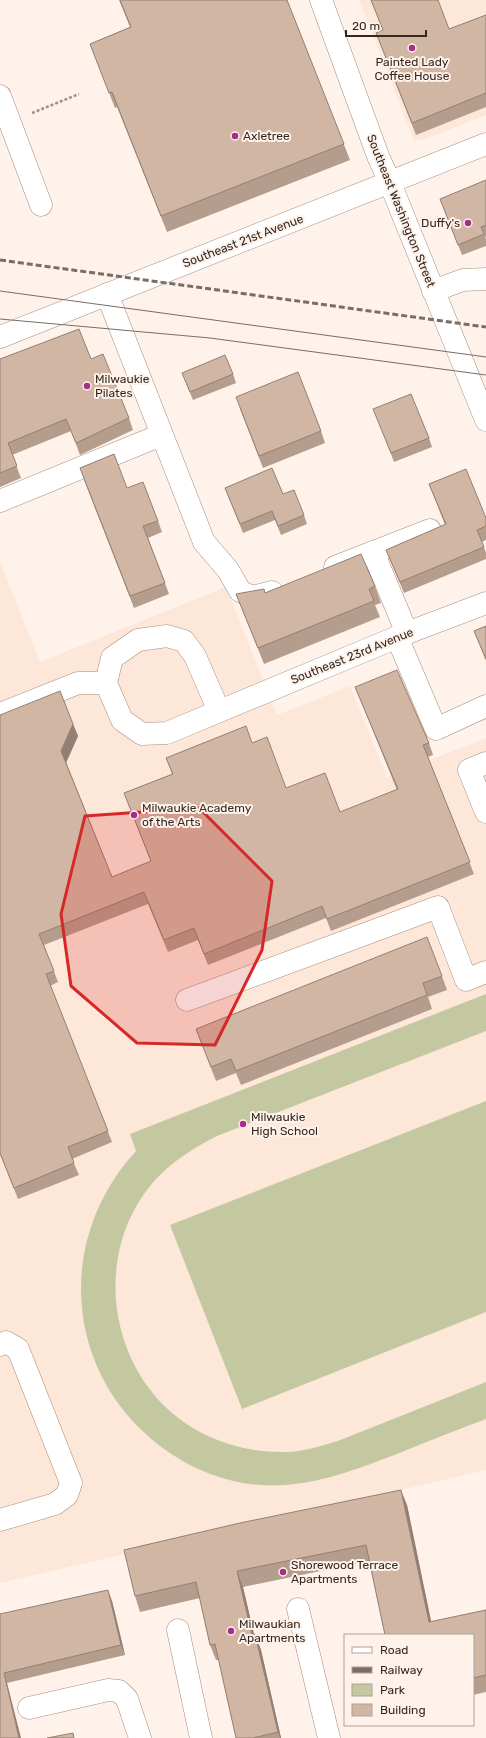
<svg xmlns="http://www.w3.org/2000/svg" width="486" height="1738" font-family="Rubik,sans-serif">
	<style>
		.built { fill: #fde7d9 }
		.green { fill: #c4c8a1 }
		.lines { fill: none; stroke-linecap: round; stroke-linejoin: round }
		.minor-casing { stroke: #a88d7b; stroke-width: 23 }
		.path { stroke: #9e928b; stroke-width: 2.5; stroke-dasharray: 3 2; stroke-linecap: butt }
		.minor { stroke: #fff; stroke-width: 22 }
		.tram { stroke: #796e67; stroke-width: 1 }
		.rail { stroke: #796e67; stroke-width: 3; stroke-dasharray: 6 3; stroke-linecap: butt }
		.wall { fill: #b59d8d }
		.shaded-wall { fill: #937f73 }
		.building { fill: #d2b6a4; stroke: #937f73 }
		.marked { fill: #d62828; fill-opacity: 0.2; stroke: #d62828; stroke-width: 3; stroke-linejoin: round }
		.poi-dot { fill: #a32f89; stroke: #fef2ea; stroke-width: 1.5 }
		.labels { text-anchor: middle; stroke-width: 4; stroke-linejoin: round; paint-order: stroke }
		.poi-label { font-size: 12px; fill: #342922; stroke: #fef2ea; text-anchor: start }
		.street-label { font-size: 12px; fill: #342922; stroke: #fef2ea }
	</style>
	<rect width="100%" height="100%" fill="#fef2ea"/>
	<g class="built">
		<path d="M359 0H486V115L428 138 414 141Z"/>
		<path d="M0 562 40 662 226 587 277 715 350 686 387 777 486 738V1470L0 1583Z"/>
	</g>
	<g class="green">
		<path d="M486 994V1031L217 1136C194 1148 174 1160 156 1179 87 1255 109 1384 200 1432 227 1446 257 1453 288 1452 305 1451 321 1446 338 1441L486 1382V1419C456 1430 426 1442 397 1454 352 1471 310 1488 261 1485 225 1483 189 1468 160 1446 64 1373 55 1239 136 1151L130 1134Z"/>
		<path d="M486 1101V1312L242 1409 170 1225Z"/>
	</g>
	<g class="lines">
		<g class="minor-casing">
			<g id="minor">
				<path d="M321 0 378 156 390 183 486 420"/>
				<path d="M0 96 41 205"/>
				<path d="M433 291 463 280 486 279"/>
				<path d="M107 294 204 542 228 570 240 591 252 597 272 592"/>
				<path d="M0 337 486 144"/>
				<path d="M0 501 161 435"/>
				<path d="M373 552 407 633"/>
				<path d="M335 567 430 530"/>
				<path d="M397 637 436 729 486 706"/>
				<path d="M219 711 195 656 184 641 167 636 138 640 112 658 106 683 122 720 142 734 167 733 407 633 486 603"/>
				<path d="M0 714 78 683H106"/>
				<path d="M486 763 469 770 486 812"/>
				<path d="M187 1000 438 907 466 980 486 972"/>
				<path d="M0 1345 6 1342 18 1349 71 1483 67 1495 55 1504 0 1520"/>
				<path d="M298 1609 329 1738"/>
				<path d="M178 1630 201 1738"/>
				<path d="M29 1708 108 1690 119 1691 127 1699 140 1738"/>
			</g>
		</g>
		<path class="path" d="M32 113 79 94"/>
		<use href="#minor" class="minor"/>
		<g class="tram">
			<path d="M0 291 486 357"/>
			<path d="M0 319 210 338 486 375"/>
		</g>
		<path class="rail" d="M0 260 486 327"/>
	</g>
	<g class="wall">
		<path d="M119 0H287L350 160 167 232 117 107 115 108 90 44 130 27Z"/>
		<path d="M371 0 449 29 486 15V107L416 135 376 33 383 30Z"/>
		<path d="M486 180V237H485L486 239V246L462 255 440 199Z"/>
		<path d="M0 359H91L129 418 133 430 80 455 71 431 12 455 21 478 0 487Z"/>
		<path d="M182 373 233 374 236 383 193 400Z"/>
		<path d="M240 409 321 431 325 443 263 468Z"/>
		<path d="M377 417 429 438 432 447 394 462Z"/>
		<path d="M84 480 127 488 158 521 162 532 148 538 169 594 134 608Z"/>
		<path d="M429 484 486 518V540L482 542 486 553V559L404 593 386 550 445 525Z"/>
		<path d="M225 488 283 494 304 515 307 524 281 535 275 520 243 533Z"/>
		<path d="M375 586 381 603 375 605 380 617 264 664 236 594 265 593Z"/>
		<path d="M486 626V661L474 631Z"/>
		<path d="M355 687 429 743 433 755 428 757 474 874 331 931 326 918 208 965 198 940 168 952 148 904 44 945 58 982 50 986 112 1142 72 1159 79 1175 18 1199 0 1154V715L73 724 78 736 66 762 112 877 151 862 124 793 172 774 166 758 252 743 286 788 340 812 397 790 360 699Z"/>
		<path d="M442 976 447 990 428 997 432 1009 241 1085 236 1073 216 1081 196 1029Z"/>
		<path d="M407 1505 431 1622 486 1610V1692L473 1695V1635H385L369 1561 243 1587 254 1635 255 1634 261 1650 281 1738H236L219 1660H216L210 1645 200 1598 140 1612 135 1596Z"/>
		<path d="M112 1601 125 1655 7 1683 0 1738V1614Z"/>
	</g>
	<g class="shaded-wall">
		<path d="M73 724 78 736 66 763 61 751Z"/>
		<path d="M401 1490 407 1505 434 1635 429 1622Z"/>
		<path d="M237 1571 243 1587 258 1651 252 1635Z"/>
		<path d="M108 1590 112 1601 125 1655 121 1645Z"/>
		<path d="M255 1634 261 1650 281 1738H280L278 1732Z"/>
		<path d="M4 1673 7 1683 21 1738H19Z"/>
	</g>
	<g class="building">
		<path d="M120 0H287L344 144 161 216 112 92 109 93 90 44 131 27Z"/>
		<path d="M371 0H438L449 29 486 15V93L412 123 376 33 383 30Z"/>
		<path d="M486 180V225L481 227 484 234 458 245 440 199Z"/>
		<path d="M79 329 91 359 103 354 129 418 76 443 66 419 8 443 17 466 0 473V359Z"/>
		<path d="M225 355 233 374 190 392 182 373Z"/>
		<path d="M298 372 321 431 259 456 236 397Z"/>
		<path d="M411 394 429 438 391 453 373 409Z"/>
		<path d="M114 454 127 488 143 482 158 521 143 526 165 583 130 596 80 468Z"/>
		<path d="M272 468 283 494 294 490 304 515 278 526 272 511 240 524 225 488Z"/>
		<path d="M466 469 486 518V526L477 530 484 547 400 582 386 550 446 524 429 484Z"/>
		<path d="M361 554 375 586 369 589 374 601 258 648 236 594 264 589 265 593Z"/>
		<path d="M486 626V659L474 631Z"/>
		<path d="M397 670 429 743 423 745 470 862 327 919 322 906 204 954 194 928 164 940 144 892 39 934 54 971 46 974 108 1131 68 1147 74 1163 14 1188 0 1153V715L60 691 73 724 61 751 112 877 151 861 124 793 173 774 166 758 246 726 252 743 267 737 286 788 325 773 340 812 398 789 355 687Z"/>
		<path d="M427 937 442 976 423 983 427 995 236 1071 231 1059 211 1067 196 1029Z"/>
		<path d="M401 1490 429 1622 486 1610V1675L473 1678V1635H385L366 1545 237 1571 252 1635 255 1634 278 1732 253 1738H236L215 1644 210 1645 196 1582 135 1596 124 1550 240 1523Z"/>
		<path d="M108 1590 121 1645 4 1673 19 1738H0V1614Z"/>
		<path d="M73 1733 74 1738H47Z"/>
	</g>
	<path class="marked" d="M199 808 272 881 262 950 215 1045 137 1043 71 986 61 914 85 816Z"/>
	<g class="poi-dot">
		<circle cx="412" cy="48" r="4"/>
		<circle cx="235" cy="136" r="4"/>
		<circle cx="468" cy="223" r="4"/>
		<circle cx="87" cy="386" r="4"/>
		<circle cx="134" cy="815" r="4"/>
		<circle cx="243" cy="1124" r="4"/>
		<circle cx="283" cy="1572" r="4"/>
		<circle cx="231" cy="1631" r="4"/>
	</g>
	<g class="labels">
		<g class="poi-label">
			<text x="412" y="66" text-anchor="middle">Painted Lady<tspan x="412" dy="14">Coffee House</tspan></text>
			<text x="243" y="140">Axletree</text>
			<text x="460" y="227" text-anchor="end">Duffy's</text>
			<text x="95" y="383">Milwaukie<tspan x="95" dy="14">Pilates</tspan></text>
			<text x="142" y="812">Milwaukie Academy<tspan x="142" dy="14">of the Arts</tspan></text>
			<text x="251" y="1121">Milwaukie<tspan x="251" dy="14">High School</tspan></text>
			<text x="291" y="1569">Shorewood Terrace<tspan x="291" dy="14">Apartments</tspan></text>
			<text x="239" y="1628">Milwaukian<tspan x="239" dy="14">Apartments</tspan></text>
		</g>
		<g class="street-label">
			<text transform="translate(401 211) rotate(68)" y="4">Southeast Washington Street</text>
			<text transform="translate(243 241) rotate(-21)" y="4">Southeast 21st Avenue</text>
			<text transform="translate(352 656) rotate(-22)" y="4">Southeast 23rd Avenue</text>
		</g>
	</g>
	<rect x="344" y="1634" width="130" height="92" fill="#fef2ea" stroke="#ada29a"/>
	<rect x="352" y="1647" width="20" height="6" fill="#ffffff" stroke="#ada29a"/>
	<text x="380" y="1654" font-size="12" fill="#342922">Road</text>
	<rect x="352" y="1667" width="20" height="6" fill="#796e67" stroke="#ada29a"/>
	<text x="380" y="1674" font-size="12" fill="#342922">Railway</text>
	<rect x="352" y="1684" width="20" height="12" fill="#c4c8a1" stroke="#ada29a"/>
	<text x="380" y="1694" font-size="12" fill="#342922">Park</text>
	<rect x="352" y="1704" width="20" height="12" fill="#d2b6a4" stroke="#ada29a"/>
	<text x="380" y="1714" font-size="12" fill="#342922">Building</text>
	<path d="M346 30v6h80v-6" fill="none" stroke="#342922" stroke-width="2"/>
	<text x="352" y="30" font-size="12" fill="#342922" stroke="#fef2ea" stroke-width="3" paint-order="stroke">20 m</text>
</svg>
